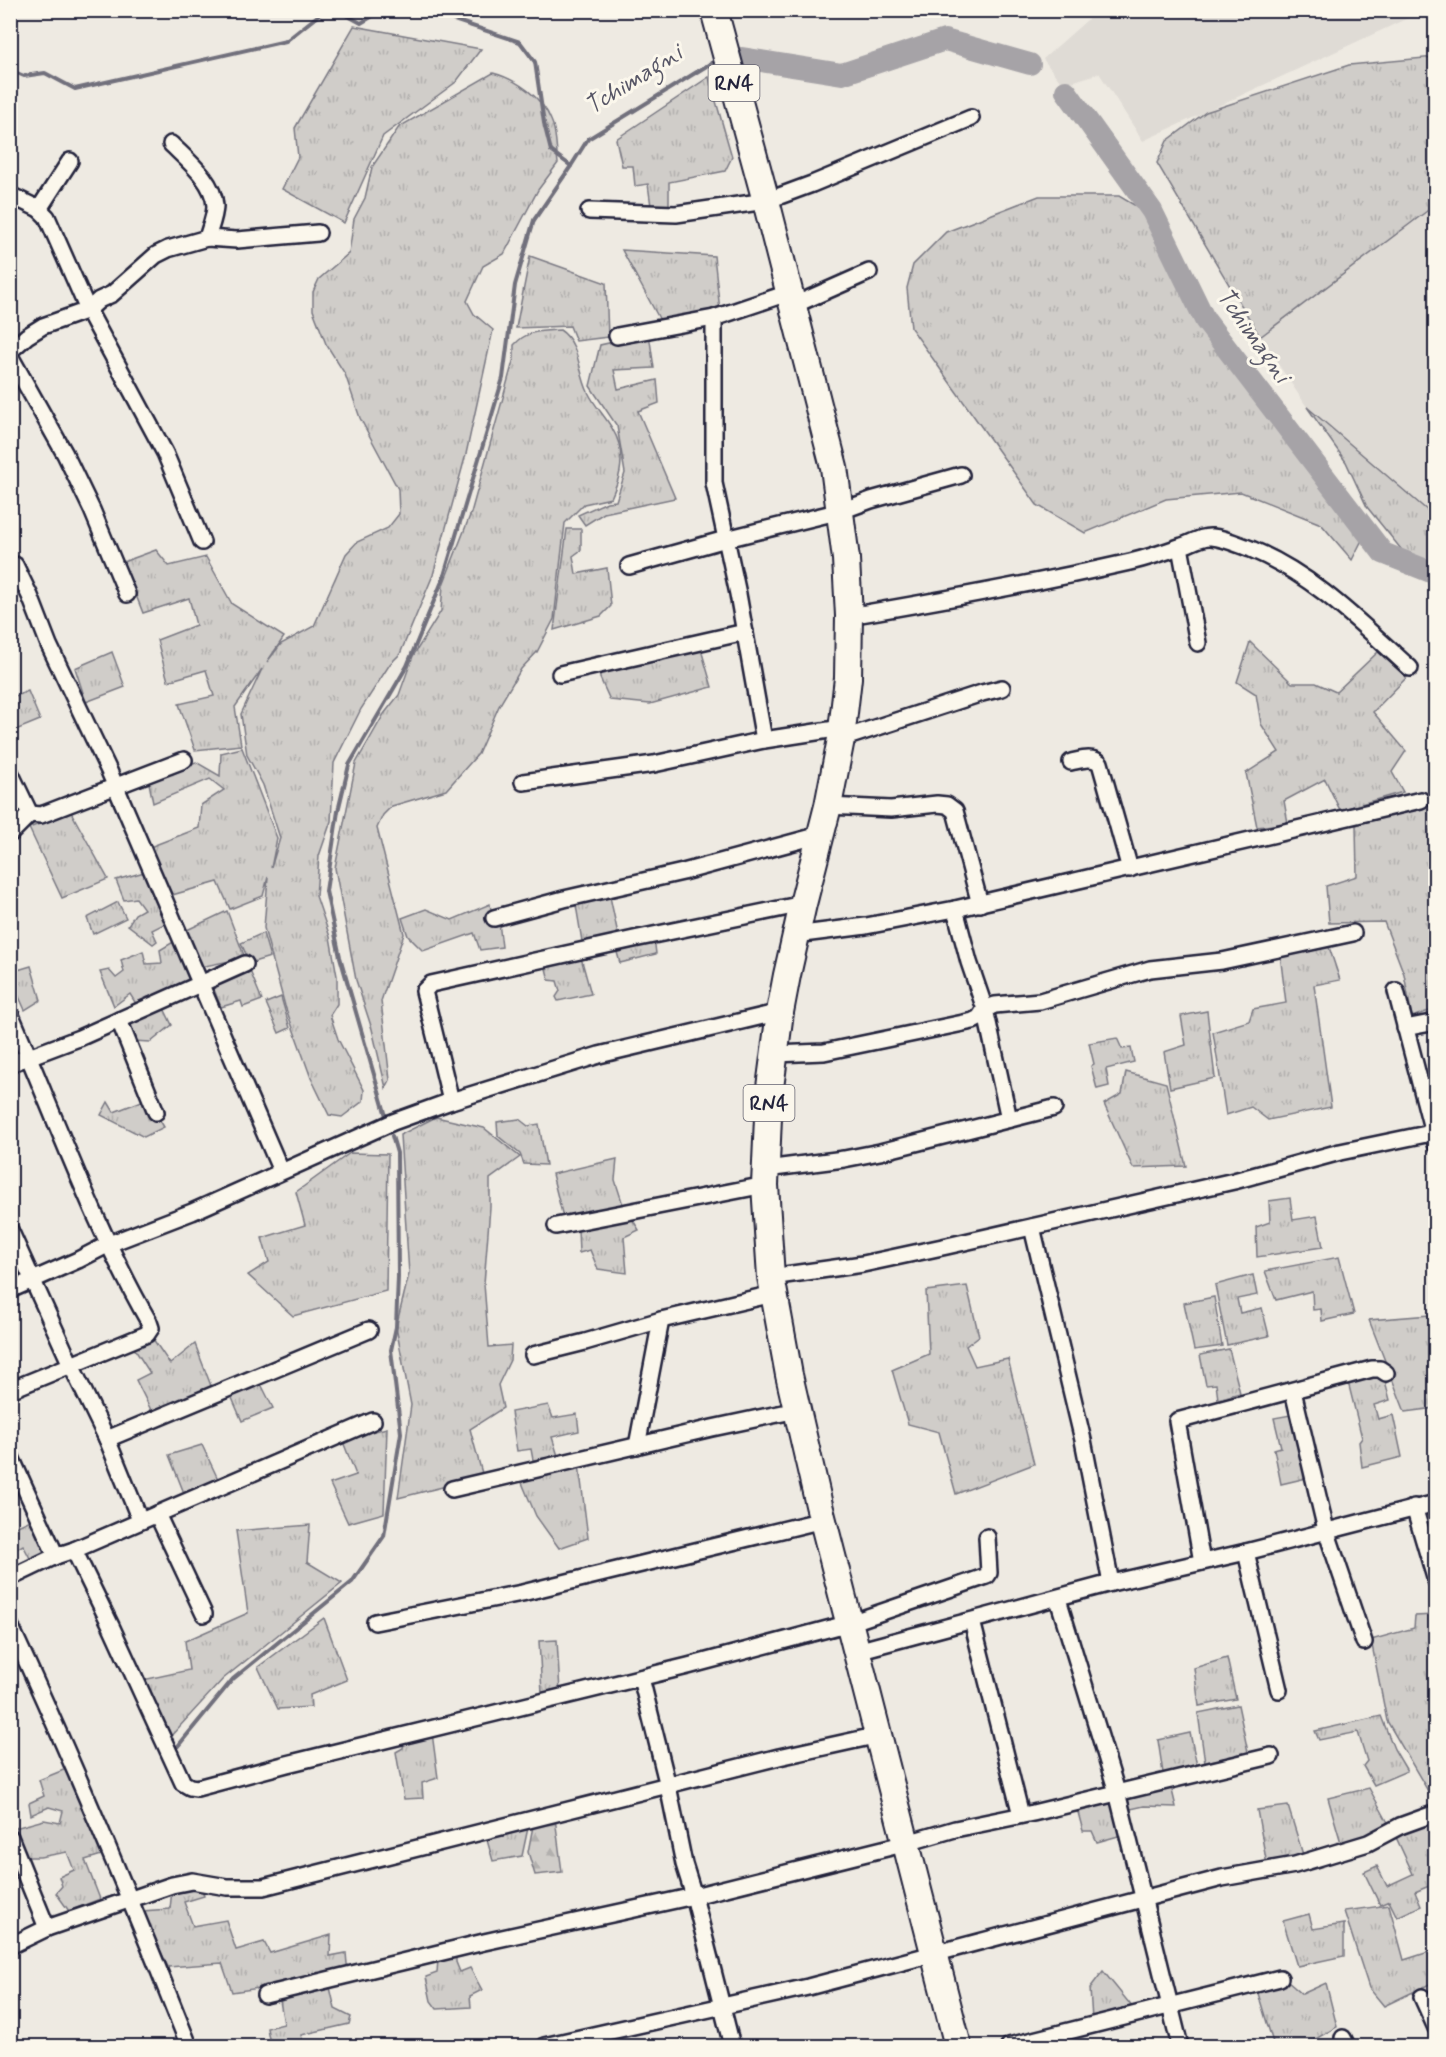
<svg xmlns="http://www.w3.org/2000/svg" width="1446" height="2057" font-family="Mynerve,sans-serif">
	<style>
		.built { fill: #dfdbd5 }
		.grass { fill: url(#grass-tufts); stroke: #797882; stroke-width: 1.5 }
		.forest { fill: url(#forest-firs); stroke: #797882; stroke-width: 1.5 }
		.lines { fill: none; stroke-linecap: round; stroke-linejoin: round }
		.stream { stroke: #716f7c; stroke-width: 4 }
		.river { stroke: #a6a3a7; stroke-width: 22 }
		.minor-casing { stroke: #22223b; stroke-width: 20 }
		.trunk-casing { stroke: #22223b; stroke-width: 30 }
		.minor { stroke: #fbf7ec; stroke-width: 15 }
		.trunk { stroke: #fbf7ec; stroke-width: 26 }
		.labels { text-anchor: middle; stroke-width: 6; stroke-linejoin: round; paint-order: stroke }
		.shield { fill: #fbf7ec; stroke: #636270; stroke-width: 1.5 }
		.shield-label { font-size: 21px; font-weight: bold; fill: #22223b }
		.water-label { font-size: 24px; font-style: italic; fill: #575666; stroke: #fbf7ec }
	</style>
	<defs>
		<pattern id="grass-tufts" width="24" height="20" patternUnits="userSpaceOnUse" patternTransform="scale(1.5)"><rect width="24" height="20" fill="#d0cdc9"/><path d="M3 7l-1-3M5 7V3M7 7l1-3M15 17l-1-3M17 17v-4M19 17l1-3" fill="none" stroke="#b2b0ae"/></pattern>
		<pattern id="forest-firs" width="22" height="20" patternUnits="userSpaceOnUse" patternTransform="scale(1.5)"><rect width="22" height="20" fill="#d0cdc9"/><path d="M5 1l3.5 6h-7zM16 11l3.5 6h-7z" fill="#b2b0ae"/></pattern>
	</defs>
	<rect width="100%" height="100%" fill="#eeeae2"/>
	<filter id="ink" filterUnits="userSpaceOnUse"><feTurbulence type="fractalNoise" baseFrequency=".0167" numOctaves="2"/><feDisplacementMap in="SourceGraphic" scale="12" xChannelSelector="R" yChannelSelector="G"/><feConvolveMatrix kernelMatrix="1 2 1 2 8 2 1 2 1" color-interpolation-filters="sRGB"/></filter>
	<g filter="url(#ink)">
		<g class="built">
			<path d="M1095 11V10L1423 11 1143 141 1099 73 1063 85 1043 59 1095 13Z"/>
			<path d="M1435 205V517L1307 407 1260 337Z"/>
		</g>
		<g class="grass">
			<path d="M354 26 481 49 456 82 383 136 344 223 282 189 298 157 295 128Z"/>
			<path d="M1435 57V205L1260 337 1157 163 1167 141 1206 112 1349 65Z"/>
			<path d="M493 73C516 79 542 97 551 120 557 132 556 150 558 163L538 190 504 254 483 266 467 301 474 314 493 330 466 454 433 575 400 654 390 664 361 709 334 763 331 821 319 856 316 896 330 937 337 976V1004L330 1015 338 1039 364 1090 363 1101 342 1117 329 1115 311 1078 285 1006 264 928 268 877 263 896 230 909 218 882 172 895 150 847 199 828 201 805 224 790 210 779 153 803 148 778 196 762 220 776 221 753 242 748 277 838 271 868 280 838 263 785 247 755 241 714 262 669 235 707 241 745 195 750 179 704 214 696 206 670 168 681 157 640 196 625 189 598 143 613 123 562 156 550 169 566 206 557 232 604 284 637 267 662 281 644 314 626 346 554 357 542 388 528 399 514 398 489 360 418 345 374 326 344 313 310V292L319 279 349 253 354 219 365 198 372 167 399 127Z"/>
			<path d="M709 77 732 157 725 171 669 182V207L651 206 648 184 635 186 633 166H622L616 139Z"/>
			<path d="M1039 196H1119L1141 209 1226 345 1362 540 1352 560 1321 524 1241 492 1166 499 1085 533 1037 505 911 328 907 288 913 265 946 232Z"/>
			<path d="M622 250 714 256 720 311 661 322Z"/>
			<path d="M530 256 606 283 608 337 576 341 570 326 516 328Z"/>
			<path d="M560 330C580 343 578 372 588 392 597 411 613 423 619 444 624 464 619 480 611 498L584 504 565 523 554 619 537 652 521 669 499 706 478 754 446 790 392 806 383 815 377 828 404 934 381 1001 390 1080 386 1088 372 1029 356 980 335 868 356 763 384 714 399 695 413 656 441 611 443 585 471 513 514 358V345C527 330 542 331 560 330Z"/>
			<path d="M649 334 654 368 614 370 618 389 657 380 659 403 638 411 675 498 604 513 585 525 578 515 607 502 616 501 625 473 617 426 590 386 600 345Z"/>
			<path d="M1307 407 1435 517V591L1367 507 1346 462Z"/>
			<path d="M567 529H581V550L573 556 576 574 607 568 611 606 601 616 554 630Z"/>
			<path d="M1250 642 1292 683H1316L1336 692 1378 652 1407 677 1373 712 1406 751 1392 772 1403 792 1340 810 1325 779 1284 801 1288 823 1257 827 1246 773 1279 752 1261 724 1256 694 1237 682Z"/>
			<path d="M700 646 712 687 650 704 610 700 600 678V669Z"/>
			<path d="M112 652 125 687 86 702 75 668Z"/>
			<path d="M28 691 40 720 11 732V698Z"/>
			<path d="M1435 802V1009L1412 1017 1404 974 1384 922 1329 923 1326 886 1357 876 1356 825Z"/>
			<path d="M71 812 108 879 62 898 29 828Z"/>
			<path d="M148 871 170 921 152 930 157 941 153 944 128 925 135 914 144 909 136 898 124 900 116 880Z"/>
			<path d="M609 892 619 939 583 947 575 899Z"/>
			<path d="M118 902 126 918 93 934 87 918Z"/>
			<path d="M490 904 493 923 499 922 502 947 480 950 474 933 423 951 408 936 402 918 426 909 452 920Z"/>
			<path d="M227 911 245 958 200 967 187 930Z"/>
			<path d="M263 933 270 957 250 963 241 943Z"/>
			<path d="M654 937 656 954 620 963 615 945Z"/>
			<path d="M180 938 197 982 138 1007 130 994 114 1006 100 972 109 970 116 978 124 972 121 960 143 951 146 964 162 963 160 950Z"/>
			<path d="M1328 944 1340 980 1314 985 1331 1107 1268 1120 1251 1107 1226 1115 1213 1032 1249 1021 1253 1009 1286 1003 1280 954Z"/>
			<path d="M580 954 591 994 558 1001 556 997 560 991 557 981 549 980 544 961Z"/>
			<path d="M31 966 41 1000 25 1010 11 979V972Z"/>
			<path d="M248 966 262 1000 243 1007 241 1001 221 1007 211 982Z"/>
			<path d="M281 997 290 1028 279 1033 266 1003Z"/>
			<path d="M162 1004 172 1025 151 1042 132 1041 121 1021Z"/>
			<path d="M1207 1011 1215 1078 1170 1088 1164 1052 1186 1045 1181 1016Z"/>
			<path d="M1117 1038 1122 1049 1131 1048 1134 1062 1106 1069 1109 1086 1097 1089 1091 1066 1094 1064 1089 1043Z"/>
			<path d="M1126 1072 1166 1083 1186 1166 1133 1168 1104 1104 1122 1094Z"/>
			<path d="M147 1099 164 1127 144 1137 101 1115 108 1102 114 1112Z"/>
			<path d="M436 1117 484 1128 520 1157 490 1179V1207L484 1284 489 1347 511 1345 510 1360 498 1385 503 1408 470 1429 483 1477 398 1498 411 1405 396 1327 409 1274 400 1135Z"/>
			<path d="M519 1119 528 1126 539 1124 546 1165 524 1164 520 1154 498 1136 497 1122Z"/>
			<path d="M350 1153 388 1154 386 1291 293 1316 248 1275 269 1262 262 1238 305 1225 296 1192Z"/>
			<path d="M617 1159 615 1180 624 1208 564 1221 552 1174Z"/>
			<path d="M1290 1198 1293 1220 1317 1216 1323 1247 1257 1257 1256 1227 1270 1222 1269 1201Z"/>
			<path d="M631 1217 639 1230 624 1237 627 1273 598 1269 590 1250 579 1253 578 1229Z"/>
			<path d="M1339 1257 1354 1314 1322 1321 1321 1309 1313 1310 1312 1291 1276 1300 1265 1271Z"/>
			<path d="M1253 1275 1257 1295 1237 1299 1240 1313 1262 1308 1269 1336 1227 1345 1215 1285Z"/>
			<path d="M967 1286 979 1336 966 1346 975 1366 1008 1359 1034 1464 956 1494 939 1432 908 1424 892 1370 929 1354 926 1291Z"/>
			<path d="M1214 1297 1222 1346 1194 1350 1184 1303Z"/>
			<path d="M1435 1302V1408L1405 1412 1369 1320 1430 1315Z"/>
			<path d="M151 1336 170 1364 195 1344 213 1391 152 1412 136 1380 150 1373 132 1345Z"/>
			<path d="M1229 1349 1240 1393 1218 1399 1216 1384 1206 1385 1200 1355Z"/>
			<path d="M1383 1373 1390 1400 1374 1405 1378 1419 1393 1415 1402 1457 1362 1467 1359 1442 1362 1438 1347 1378Z"/>
			<path d="M259 1380 273 1408 242 1421 229 1391Z"/>
			<path d="M548 1405 553 1418 577 1414 579 1431 552 1437 558 1456 533 1460 531 1449 517 1451 511 1412Z"/>
			<path d="M1296 1414 1311 1477 1281 1484 1274 1449 1281 1447 1274 1418Z"/>
			<path d="M387 1428 384 1513 348 1523 330 1484 356 1475 342 1439Z"/>
			<path d="M202 1445 218 1479 184 1493 169 1455Z"/>
			<path d="M579 1464 588 1538 559 1548 536 1516 520 1478Z"/>
			<path d="M35 1518 50 1554 32 1562 23 1545 13 1551 18 1566 11 1569V1529Z"/>
			<path d="M310 1525 307 1562 342 1583 223 1679 170 1737 143 1680 189 1670 185 1641 248 1613 236 1531Z"/>
			<path d="M1435 1615V1803L1387 1721 1371 1640 1414 1628 1415 1616Z"/>
			<path d="M324 1618 347 1680 310 1695 311 1707 278 1709 258 1667Z"/>
			<path d="M557 1640 560 1692 542 1693 539 1641Z"/>
			<path d="M1227 1658 1236 1699 1199 1706 1194 1668Z"/>
			<path d="M1238 1705 1248 1752 1205 1763 1198 1713Z"/>
			<path d="M1381 1716 1394 1749 1407 1771 1374 1785 1363 1766 1367 1761 1358 1732 1319 1740 1315 1731Z"/>
			<path d="M432 1733 438 1778 422 1783 423 1798 404 1799 396 1752 403 1748 404 1739Z"/>
			<path d="M1190 1733 1197 1766 1163 1773 1158 1740Z"/>
			<path d="M71 1767 108 1853 85 1860 100 1899 69 1911 56 1893 62 1886 59 1877 74 1870 67 1852 40 1857H23L11 1829 44 1820 60 1823 63 1811 49 1807 31 1815 29 1803 44 1796 39 1780Z"/>
			<path d="M1170 1782 1176 1807 1144 1806 1131 1809 1121 1796Z"/>
			<path d="M1369 1788 1391 1828 1342 1846 1328 1798Z"/>
			<path d="M1114 1797 1122 1835 1097 1842 1092 1831H1083L1076 1805Z"/>
			<path d="M1288 1806 1304 1858 1267 1865 1257 1810Z"/>
			<path d="M1429 1819 1435 1833V1899L1429 1886 1415 1892 1421 1906 1397 1917 1389 1901 1380 1905 1364 1872 1377 1866 1387 1886 1413 1874 1395 1835Z"/>
			<path d="M529 1823 522 1856 493 1861 485 1833Z"/>
			<path d="M201 1885 204 1896 184 1902 193 1926 226 1920 236 1950 264 1942 270 1953 331 1935 330 1956 346 1953 348 1975 232 1992 222 1963 168 1967 142 1911 170 1909 172 1890Z"/>
			<path d="M1389 1905 1404 1960 1435 1950 1436 1981 1384 2006 1369 1988 1344 1911Z"/>
			<path d="M1309 1914 1313 1929 1344 1924V1956L1297 1966 1283 1921Z"/>
			<path d="M456 1952V1962L460 1972 470 1968 482 1990 470 1996 471 2007 437 2009 431 2001 426 1977 437 1973 438 1959Z"/>
			<path d="M1103 1971 1134 2009 1092 2020 1090 1988Z"/>
			<path d="M1287 1981 1302 1994 1326 1983 1337 2027 1303 2046H1274L1257 1990Z"/>
			<path d="M329 1983 335 2009 351 2017 349 2024 301 2035 304 2046H285L284 2043 269 2039 267 2028 284 2024 279 1995Z"/>
		</g>
		<path class="forest" d="M555 1818 562 1872 535 1875 528 1852 534 1821Z"/>
		<g class="lines">
			<g class="stream">
				<path d="M337 10 361 23 383 10"/>
				<path d="M439 10 454 20 520 42 535 62 544 123 551 151 571 166 588 139 713 62"/>
				<path d="M10 70 24 76 45 73 75 89 286 41 325 10"/>
				<path d="M386 1116 340 957 326 891 338 811 349 765 407 666 443 579 503 378 515 285 534 220 571 166"/>
				<path d="M178 1746 233 1679 352 1582 384 1536 401 1433 391 1350 396 1327 398 1277 397 1153 392 1136"/>
			</g>
			<g class="river">
				<path d="M742 58 842 74 945 40 1030 64"/>
				<path d="M1066 91 1152 211 1205 320 1383 553 1436 574"/>
			</g>
			<g class="minor-casing">
				<g id="minor">
					<path d="M171 144C187 160 214 181 215 206 215 216 210 228 207 238"/>
					<path d="M10 195 39 209 47 217 88 310 165 453 202 542"/>
					<path d="M39 209 70 161"/>
					<path d="M589 211 676 214 766 201 812 184 971 118"/>
					<path d="M792 306 869 272"/>
					<path d="M714 318V483L738 594 764 740"/>
					<path d="M617 336 714 318 788 293"/>
					<path d="M10 351 27 336 43 326 88 310 99 300 112 294 156 255 168 249 207 238 237 240 318 233"/>
					<path d="M10 356 65 454 92 510 127 594"/>
					<path d="M1180 547 1198 643"/>
					<path d="M15 565 30 596 49 645 109 771 281 1171"/>
					<path d="M629 566 726 539 841 511 871 500 961 475"/>
					<path d="M849 616C943 600 1037 583 1130 562 1147 558 1165 552 1182 546 1192 543 1201 536 1212 537 1225 538 1239 545 1251 549 1314 575 1360 623 1410 668"/>
					<path d="M560 674 745 632"/>
					<path d="M841 739 982 693 1002 688"/>
					<path d="M1071 762C1081 760 1092 756 1100 763L1130 869"/>
					<path d="M10 772 30 814 10 834"/>
					<path d="M523 782 654 764 764 740 842 728"/>
					<path d="M828 806 891 809 937 804 947 805 955 811 980 904"/>
					<path d="M30 814 41 815 184 760"/>
					<path d="M955 909 969 962 985 1009 1009 1119"/>
					<path d="M494 918 564 899 683 872 820 835"/>
					<path d="M795 935 866 926 955 909 1421 800"/>
					<path d="M1396 991 1436 1144"/>
					<path d="M10 1013C55 1116 93 1224 149 1322L151 1328 147 1334 10 1390"/>
					<path d="M119 1020 156 1112"/>
					<path d="M1405 1028 1436 1022"/>
					<path d="M775 1054 824 1052 973 1021 979 1018 985 1009 995 1005 1040 1001 1150 969 1222 961 1353 933"/>
					<path d="M10 1064 79 1038 245 964"/>
					<path d="M451 1101 424 991 431 984 634 939 803 904"/>
					<path d="M766 1169 844 1159 880 1152 1054 1108"/>
					<path d="M556 1226 765 1185"/>
					<path d="M1032 1227 1083 1440 1111 1583"/>
					<path d="M10 1230 71 1365 107 1439 140 1520"/>
					<path d="M771 1277 863 1264 947 1246 1234 1181 1340 1152 1436 1132"/>
					<path d="M10 1290 78 1260 109 1244 192 1212 393 1122 451 1101 599 1055 780 1012"/>
					<path d="M533 1355 585 1342 661 1320 773 1294"/>
					<path d="M1293 1391 1326 1530 1364 1642"/>
					<path d="M107 1439 369 1330"/>
					<path d="M637 1446 661 1320"/>
					<path d="M10 1455 56 1556"/>
					<path d="M452 1489 712 1428 797 1410"/>
					<path d="M1414 1507 1436 1581"/>
					<path d="M157 1514 204 1614"/>
					<path d="M74 1550 111 1626 183 1783 190 1787 197 1788 287 1764 688 1666 850 1623 987 1576 989 1573 987 1537"/>
					<path d="M1246 1552 1279 1690"/>
					<path d="M1202 1562 1177 1421 1372 1369H1380L1386 1373"/>
					<path d="M10 1578 56 1556 74 1550 373 1421"/>
					<path d="M1058 1599 1117 1792 1180 2046"/>
					<path d="M972 1621 1021 1815"/>
					<path d="M375 1622 522 1593 823 1520"/>
					<path d="M10 1625C74 1764 133 1904 189 2046"/>
					<path d="M857 1651 1111 1583 1246 1552 1436 1503"/>
					<path d="M641 1678 668 1786 684 1864 694 1896 732 2046"/>
					<path d="M10 1837 47 1928"/>
					<path d="M10 1946 47 1928 172 1885 192 1881 227 1887H263L779 1757 879 1735"/>
					<path d="M265 1995 484 1942 694 1896 907 1843 955 1829 1033 1813 1271 1756"/>
					<path d="M1422 1997 1436 2028"/>
					<path d="M1343 2038 1347 2046"/>
					<path d="M544 2046 808 1987 1222 1878 1295 1865 1368 1843 1400 1826 1436 1813"/>
					<path d="M1009 2046 1280 1978"/>
				</g>
			</g>
			<g class="trunk-casing">
				<path id="trunk" d="M714 10 766 201 834 467 846 559 849 616 848 678 841 739 828 806 803 904 787 975 780 1012 769 1095 765 1185 771 1277 789 1375 819 1505 958 2046"/>
			</g>
			<use href="#minor" class="minor"/>
			<use href="#trunk" class="trunk"/>
		</g>
	</g>
	<g class="labels">
		<g class="shield">
			<rect x="708.5" y="65" width="51" height="36" rx="4.5"/>
			<rect x="743.5" y="1085" width="51" height="36" rx="4.5"/>
		</g>
		<g class="shield-label">
			<text x="734" y="90">RN4</text>
			<text x="769" y="1110">RN4</text>
		</g>
		<g class="water-label">
			<text transform="translate(633 79) rotate(-32)" y="8">Tchimagni</text>
			<text transform="translate(1254 335) rotate(55)" y="8">Tchimagni</text>
		</g>
	</g>
	<rect width="1446" height="2057" fill="none" stroke="#fbf7ec" stroke-width="36"/>
	<rect x="18" y="18" width="1410" height="2021" fill="none" stroke="#22223b" stroke-width="2" filter="url(#ink)"/>
</svg>
